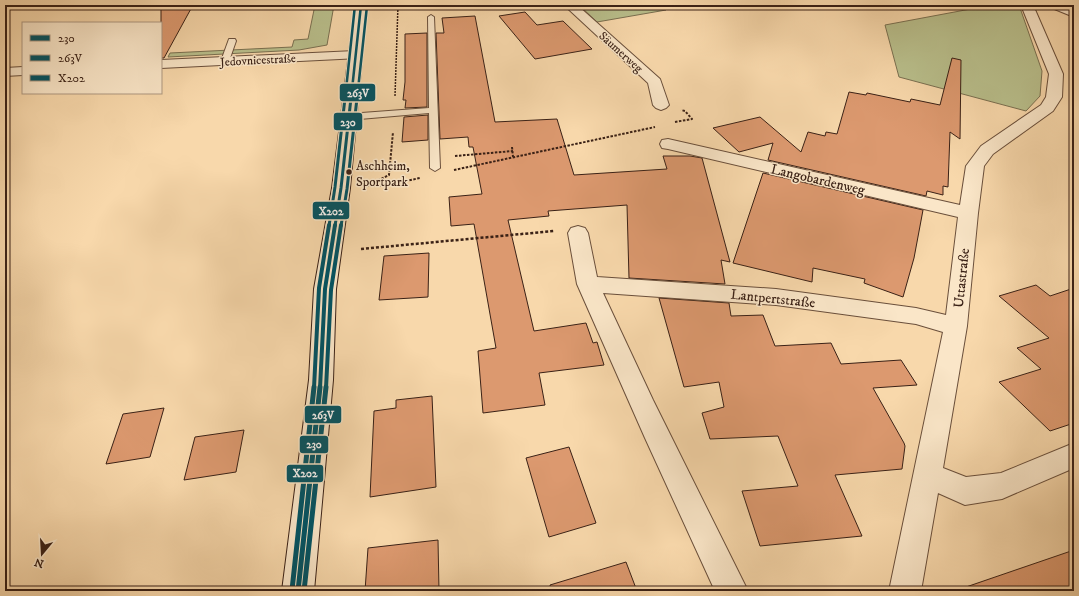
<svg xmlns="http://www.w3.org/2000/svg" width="1079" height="596" font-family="'IM FELL DW Pica',serif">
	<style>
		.green { fill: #b9bf8c; stroke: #7a7051 }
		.building { fill: #dc996f; stroke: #3a2116 }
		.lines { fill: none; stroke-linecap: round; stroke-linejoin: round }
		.lane-casing { stroke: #6a4f3b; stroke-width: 2 }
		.street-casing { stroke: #6a4f3b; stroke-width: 2 }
		.secondary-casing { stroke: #3a2116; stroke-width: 2 }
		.path-far2 { stroke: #3a2116; stroke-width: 1.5; stroke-dasharray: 2 1; stroke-linecap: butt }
		.path-far1 { stroke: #3a2116; stroke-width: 2; stroke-dasharray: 2.5 1.5; stroke-linecap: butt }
		.path { stroke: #3a2116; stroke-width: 2.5; stroke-dasharray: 3 2; stroke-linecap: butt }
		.lane { fill: #fae6c8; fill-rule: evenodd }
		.street { fill: #fae6c8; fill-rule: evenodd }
		.secondary { fill: #fae6c8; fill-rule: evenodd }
		.bus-1-far3-casing { stroke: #fae6c8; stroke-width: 4.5 }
		.bus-1-far2-casing { stroke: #fae6c8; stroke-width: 5.5 }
		.bus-1-far1-casing { stroke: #fae6c8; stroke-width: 7 }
		.bus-1-casing { stroke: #fae6c8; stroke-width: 8 }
		.bus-2-far3-casing { stroke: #fae6c8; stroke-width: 4.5 }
		.bus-2-far2-casing { stroke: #fae6c8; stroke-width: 5.5 }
		.bus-2-far1-casing { stroke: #fae6c8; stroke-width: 7 }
		.bus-2-casing { stroke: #fae6c8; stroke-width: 8 }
		.bus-3-far3-casing { stroke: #fae6c8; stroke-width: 4.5 }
		.bus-3-far2-casing { stroke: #fae6c8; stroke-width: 5.5 }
		.bus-3-far1-casing { stroke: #fae6c8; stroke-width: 7 }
		.bus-3-casing { stroke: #fae6c8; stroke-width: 8 }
		.bus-1-far3 { stroke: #005262; stroke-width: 2.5 }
		.bus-1-far2 { stroke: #005262; stroke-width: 3 }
		.bus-1-far1 { stroke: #005262; stroke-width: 4 }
		.bus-1 { stroke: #005262; stroke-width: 5 }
		.bus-2-far3 { stroke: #005262; stroke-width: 2.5 }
		.bus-2-far2 { stroke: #005262; stroke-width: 3 }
		.bus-2-far1 { stroke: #005262; stroke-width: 4 }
		.bus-2 { stroke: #005262; stroke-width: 5 }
		.bus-3-far3 { stroke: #005262; stroke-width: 2.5 }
		.bus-3-far2 { stroke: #005262; stroke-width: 3 }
		.bus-3-far1 { stroke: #005262; stroke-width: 4 }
		.bus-3 { stroke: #005262; stroke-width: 5 }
		.bus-dot { fill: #3a2116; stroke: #fae6c8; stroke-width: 1.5 }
		.labels { text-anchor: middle; stroke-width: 3; stroke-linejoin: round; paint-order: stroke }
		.far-street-label { font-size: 12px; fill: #3a2116; stroke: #fae6c8 }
		.bus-label { font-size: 13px; fill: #3a2116; stroke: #fae6c8; text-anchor: start }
		.street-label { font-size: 14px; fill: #3a2116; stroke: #fae6c8 }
		.line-badge { stroke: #fae6c8; stroke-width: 1.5 }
		.badge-label { font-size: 11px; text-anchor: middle; font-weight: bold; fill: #fff }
	</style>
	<rect width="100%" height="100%" fill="#f8d8ab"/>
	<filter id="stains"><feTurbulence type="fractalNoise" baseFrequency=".005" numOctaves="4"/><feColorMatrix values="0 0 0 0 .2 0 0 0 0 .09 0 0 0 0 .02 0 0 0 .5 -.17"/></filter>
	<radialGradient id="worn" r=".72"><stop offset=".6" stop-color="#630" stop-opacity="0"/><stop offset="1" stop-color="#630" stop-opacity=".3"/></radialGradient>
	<g class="green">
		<path d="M315 5H334L327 45 299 50 168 57 170 53 292 47 294 40 308 39Z"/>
		<path d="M579 5H659L666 10 597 22Z"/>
		<path d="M992 5H1019L1042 71 1040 96 1026 111 899 77 885 25Z"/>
	</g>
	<g class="building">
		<path d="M161 5H193L164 58H161Z"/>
		<path d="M525 12 537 25 563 21 592 49 535 59 499 16Z"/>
		<path d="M475 16 495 122 557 119 574 175 667 169 663 156H690L702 158 730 262 721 260 725 284 629 278 627 205 548 211 549 216 508 220 534 331 586 323 593 343 597 342 604 365 539 373 545 405 483 413 478 351 496 348 474 224 451 226 449 197 482 194 473 147H469L468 137 440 139 436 33H444L442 18Z"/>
		<path d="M427 33V107L405 108 406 100H403L405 82V34Z"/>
		<path d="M952 58 961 60 960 139 950 132 948 187 943 186V195L927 191 926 196 768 160 773 143 739 152 713 128 760 117 801 152 808 132 825 136 826 132 837 134 849 92 866 95 867 93 910 102 911 99 940 105Z"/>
		<path d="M428 115V140L402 142 404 117Z"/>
		<path d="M763 173 923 210 914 258 903 297 864 283 865 279 813 268 812 282 733 263Z"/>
		<path d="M429 253 428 297 379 300 384 256Z"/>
		<path d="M1036 285 1050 296 1074 288V423L1050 431 999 382 1041 369 1017 348 1049 338 999 296Z"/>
		<path d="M659 298 729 303 731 316 763 315 775 346 831 343 841 364 901 360 917 385 873 388 904 443 905 446 902 469 835 475 862 536 760 546 742 491 798 486 778 436 710 439 702 413 724 407 719 382 684 387Z"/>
		<path d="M432 396 436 487 370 497 374 411 396 408V400Z"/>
		<path d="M164 408 150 457 106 464 123 414Z"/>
		<path d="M244 430 236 472 184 480 195 437Z"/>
		<path d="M569 447 596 523 549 537 526 458Z"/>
		<path d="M438 540 439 591H365L368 548Z"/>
		<path d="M1074 550V591H966V587Z"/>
		<path d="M626 562 637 591H551L550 585Z"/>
	</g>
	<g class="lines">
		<g class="lane-casing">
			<g id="lane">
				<path d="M431 15 434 17 440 168 435 171 430 168 429 113 348 120 344 117 348 114 429 108 428 17Z"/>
				<path d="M229 39H235L236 41 229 61 225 63 221 61Z"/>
			</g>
		</g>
		<g class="street-casing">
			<g id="street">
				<path d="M564 5H577L660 79 669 105 666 108 661 110 656 108 653 105 648 83Z"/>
				<path d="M1021 5H1033L1063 74 1062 97 1053 111 993 154 984 166 978 213 967 326 943 468 966 477 1001 473 1074 443V468L1002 499 965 505 938 493 921 591H889L943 332 916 324 776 305 603 293 653 400 748 591H715L645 438 577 284 568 233 571 228 578 226 585 228 588 233 597 277 776 289 916 308 946 315 958 217 668 149 662 148 660 144 662 140 668 139 960 205 966 166 981 146 1041 105 1046 97 1049 74Z"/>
				<path d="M1050 5H1066L1074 8V17L1052 8Z"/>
				<path d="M355 51 360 52 362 55 360 58 161 68V60Z"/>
				<path d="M23 67V75L5 76V68Z"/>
			</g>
		</g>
		<g class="secondary-casing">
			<path id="secondary" d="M355 5H367L350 188 336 289 333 380 314 591H282L309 380 314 289 332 188Z"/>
		</g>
		<path class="path-far2" d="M395 96 398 5"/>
		<g class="path-far1">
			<path d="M675 122 692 119 685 111 681 110"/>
			<path d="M512 147 513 157"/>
			<path d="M455 156 513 151"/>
			<path d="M454 170 655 127"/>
			<path d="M366 186H382L420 178"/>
			<path d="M367 186 389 175 393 132"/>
		</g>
		<path class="path" d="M361 249 554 231"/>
		<use href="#lane" class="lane"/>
		<use href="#street" class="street"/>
		<use href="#secondary" class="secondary"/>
		<g class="bus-1-far3-casing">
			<path id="bus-1-far3" d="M351 99 361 5"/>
		</g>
		<g class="bus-1-far2-casing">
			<path id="bus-1-far2" d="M335 226 341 188 351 98"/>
		</g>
		<g class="bus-1-far1-casing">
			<path id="bus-1-far1" d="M320 388 325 289 335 225"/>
		</g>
		<g class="bus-1-casing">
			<path id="bus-1" d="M298 591 320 387"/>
		</g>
		<g class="bus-2-far3-casing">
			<path id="bus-2-far3" d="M357 99 367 6"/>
		</g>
		<g class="bus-2-far2-casing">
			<path id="bus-2-far2" d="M341 226 347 189 357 98"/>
		</g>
		<g class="bus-2-far1-casing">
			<path id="bus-2-far1" d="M326 388 331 290 341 225"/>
		</g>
		<g class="bus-2-casing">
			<path id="bus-2" d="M304 591 326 387"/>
		</g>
		<g class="bus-3-far3-casing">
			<path id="bus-3-far3" d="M345 99 355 5"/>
		</g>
		<g class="bus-3-far2-casing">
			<path id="bus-3-far2" d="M329 226 335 187 345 98"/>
		</g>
		<g class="bus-3-far1-casing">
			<path id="bus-3-far1" d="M314 388 319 288 329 225"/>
		</g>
		<g class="bus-3-casing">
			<path id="bus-3" d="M292 590 314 387"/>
		</g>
		<use href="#bus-1-far3" class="bus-1-far3"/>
		<use href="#bus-1-far2" class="bus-1-far2"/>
		<use href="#bus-1-far1" class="bus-1-far1"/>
		<use href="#bus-1" class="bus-1"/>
		<use href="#bus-2-far3" class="bus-2-far3"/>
		<use href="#bus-2-far2" class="bus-2-far2"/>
		<use href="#bus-2-far1" class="bus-2-far1"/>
		<use href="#bus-2" class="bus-2"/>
		<use href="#bus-3-far3" class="bus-3-far3"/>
		<use href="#bus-3-far2" class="bus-3-far2"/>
		<use href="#bus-3-far1" class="bus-3-far1"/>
		<use href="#bus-3" class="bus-3"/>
	</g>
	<circle class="bus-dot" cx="349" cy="172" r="3.5"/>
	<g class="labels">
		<g class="far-street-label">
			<text transform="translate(621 52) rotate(42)" y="4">Säumerweg</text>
			<text transform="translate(258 60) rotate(-3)" y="4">Jedovnicestraße</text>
		</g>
		<g class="bus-label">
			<text x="356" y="170">Aschheim,<tspan x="356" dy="16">Sportpark</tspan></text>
		</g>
		<g class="street-label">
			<text transform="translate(818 179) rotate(13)" y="5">Langobardenweg</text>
			<text transform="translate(961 278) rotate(-84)" y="5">Uttastraße</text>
			<text transform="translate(773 298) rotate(6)" y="5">Lantpertstraße</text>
		</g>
	</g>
	<g class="line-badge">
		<rect x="339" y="83" width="37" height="19" rx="4" fill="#005262"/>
		<rect x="333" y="112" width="30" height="19" rx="4" fill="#005262"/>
		<rect x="312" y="201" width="38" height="19" rx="4" fill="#005262"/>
		<rect x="304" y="405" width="38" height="19" rx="4" fill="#005262"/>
		<rect x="299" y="435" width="30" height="19" rx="4" fill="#005262"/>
		<rect x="286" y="464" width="38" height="19" rx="4" fill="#005262"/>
	</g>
	<g class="badge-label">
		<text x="358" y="97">263V</text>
		<text x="348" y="126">230</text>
		<text x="331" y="215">X202</text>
		<text x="323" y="419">263V</text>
		<text x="314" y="448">230</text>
		<text x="305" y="477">X202</text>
	</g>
	<rect width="1079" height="596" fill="none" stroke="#f8d8ab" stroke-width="20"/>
	<rect x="6" y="6" width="1067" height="584" fill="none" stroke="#3a2116" stroke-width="2"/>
	<rect x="10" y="10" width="1059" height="576" fill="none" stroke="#3a2116"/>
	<rect x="22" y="22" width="140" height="72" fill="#fae6c8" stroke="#ad9781"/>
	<rect x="30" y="35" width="20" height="6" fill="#005262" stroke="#ad9781"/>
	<text x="58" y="42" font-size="12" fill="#3a2116">230</text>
	<rect x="30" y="55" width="20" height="6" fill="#005262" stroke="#ad9781"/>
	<text x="58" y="62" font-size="12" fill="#3a2116">263V</text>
	<rect x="30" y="75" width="20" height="6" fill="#005262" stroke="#ad9781"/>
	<text x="58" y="82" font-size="12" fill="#3a2116">X202</text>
	<g transform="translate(42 554) rotate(198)" stroke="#fae6c8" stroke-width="3" paint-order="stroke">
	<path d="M0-3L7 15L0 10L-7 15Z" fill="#3a2116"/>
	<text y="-6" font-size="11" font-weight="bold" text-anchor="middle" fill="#3a2116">N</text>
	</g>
	<rect width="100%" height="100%" filter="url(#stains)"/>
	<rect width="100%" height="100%" fill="url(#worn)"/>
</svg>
